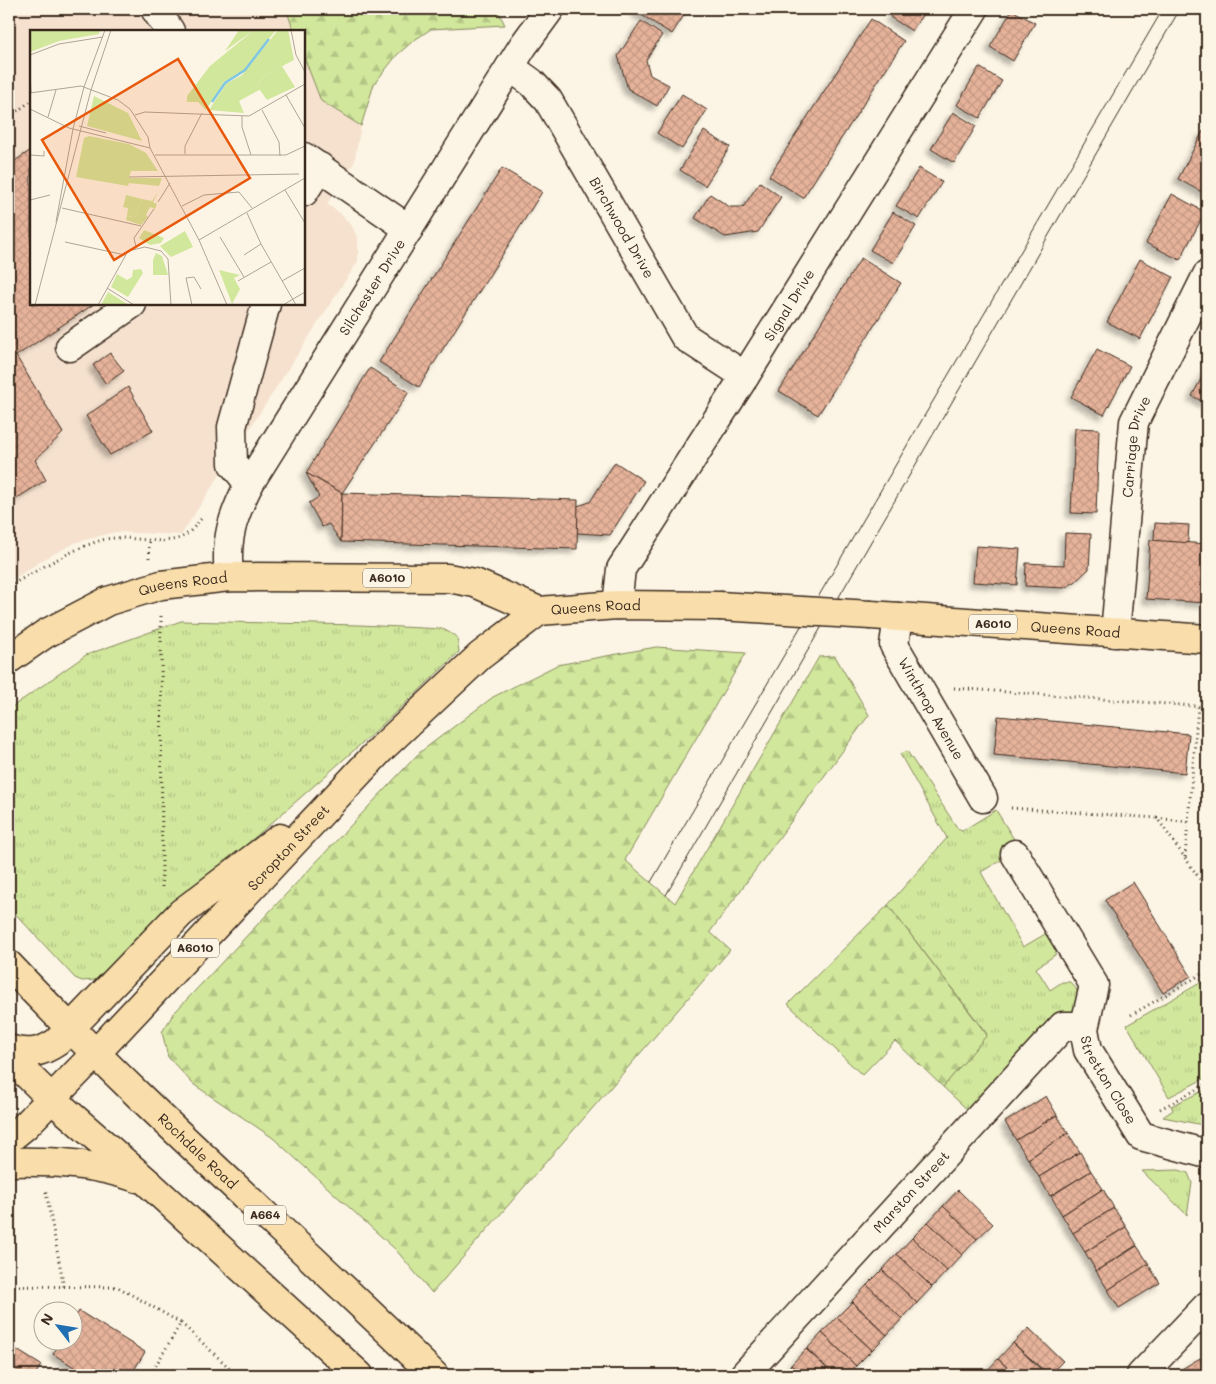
<svg xmlns="http://www.w3.org/2000/svg" width="1216" height="1384" font-family="Mali,sans-serif">
	<style>
		.built { fill: #f5e1ce }
		.grass { fill: url(#grass-tufts); stroke: #86885d }
		.forest { fill: url(#forest-firs); stroke: #86885d }
		.building { fill: url(#building-cross-hatch); stroke: #3b2a1e; filter: url(#shadow) }
		.lines { fill: none; stroke-linecap: round; stroke-linejoin: round }
		.minor-casing { stroke: #3b2a1e; stroke-width: 31 }
		.highway-casing { stroke: #3b2a1e; stroke-width: 31 }
		.path { stroke: #3b2a1e; stroke-width: 3; stroke-dasharray: 1 4; stroke-linecap: butt }
		.minor { stroke: #fcf5e5; stroke-width: 28 }
		.highway { stroke: #f9deab; stroke-width: 28 }
		.tram { stroke: #3b2a1e; stroke-width: 1 }
		.highway-bridge-casing { stroke: #3b2a1e; stroke-width: 31; stroke-linecap: butt }
		.highway-bridge { stroke: #f9deab; stroke-width: 28 }
		.labels { text-anchor: middle; stroke-width: 4; stroke-linejoin: round; paint-order: stroke }
		.shield { fill: #fcf5e5; stroke: #75675a; stroke-width: 1 }
		.shield-label { font-size: 12px; font-weight: bold; fill: #3b2a1e }
		.street-label { font-size: 14px; fill: #3b2a1e; stroke: #fcf5e5 }
		.inset-river { fill: none; stroke: #81c7e2; stroke-width: 2.5 }
		.inset-road { fill: none; stroke: #afa495; stroke-width: 1 }
		.view { fill: #e8590c; fill-opacity: 0.15; stroke: #e8590c; stroke-width: 2.5 }
		.inset-edge { fill: none; stroke: #3b2a1e; stroke-width: 2.5 }
	</style>
	<defs>
		<pattern id="grass-tufts" width="24" height="20" patternUnits="userSpaceOnUse" patternTransform="scale(1.25)"><rect width="24" height="20" fill="#d1e79c"/><path d="M3 7l-1-3M5 7V3M7 7l1-3M15 17l-1-3M17 17v-4M19 17l1-3" fill="none" stroke="#b4c686"/></pattern>
		<pattern id="forest-firs" width="22" height="20" patternUnits="userSpaceOnUse" patternTransform="scale(1.25)"><rect width="22" height="20" fill="#d1e79c"/><path d="M5 1l3.5 6h-7zM16 11l3.5 6h-7z" fill="#b4c686"/></pattern>
		<pattern id="building-cross-hatch" width="8" height="8" patternUnits="userSpaceOnUse" patternTransform="scale(1.25)"><rect width="8" height="8" fill="#e6b29a"/><path d="M0 0l8 8M0 8l8-8" fill="none" stroke="#c69984"/></pattern>
		<filter id="shadow"><feDropShadow dx="-4.5" dy="4.5" stdDeviation="2.5" flood-color="#0004"/></filter>
	</defs>
	<rect width="100%" height="100%" fill="#fcf5e5"/>
	<filter id="ink" filterUnits="userSpaceOnUse"><feTurbulence type="fractalNoise" baseFrequency=".02" numOctaves="2"/><feDisplacementMap in="SourceGraphic" scale="10" xChannelSelector="R" yChannelSelector="G"/><feConvolveMatrix kernelMatrix="1 2 1 2 8 2 1 2 1" color-interpolation-filters="sRGB"/></filter>
	<g filter="url(#ink)">
		<path class="built" d="M9 9H286L294 31H31V304H304V57L321 101 361 126 354 163 327 204 341 214 352 226 358 240V261L181 535 115 532 77 542 44 559 9 582Z"/>
		<g class="grass">
			<path d="M181 621 359 625 443 629 457 637 459 652C343 767 214 868 95 980L82 981 75 978 9 907V709L86 655Z"/>
			<path d="M907 751 958 829 962 831 996 810 1020 849 981 872 1023 947 1047 933 1058 946 1055 955 1036 968 1050 990 1062 982H1070C1084 995 1080 1005 1074 1022L972 1114 943 1087 987 1034 888 905 947 838 900 754Z"/>
			<path d="M1207 979V1077L1169 1097 1127 1025Z"/>
			<path d="M1207 1089V1124L1203 1125 1163 1117 1173 1110 1171 1106Z"/>
			<path d="M1179 1170 1188 1173 1192 1183 1187 1215 1142 1171Z"/>
		</g>
		<g class="forest">
			<path d="M286 9H497L505 25 431 29 413 41 397 55 374 84 361 126 321 101 304 57V31H294Z"/>
			<path d="M656 647 746 653 625 860 675 903 819 657 835 656 869 715 710 932 730 950 432 1293 396 1250 273 1138 193 1084 168 1057 162 1032 174 1013 419 753 493 697 557 665Z"/>
			<path d="M888 905 987 1035 943 1087 895 1041 862 1075 788 1004Z"/>
		</g>
		<g class="building">
			<path d="M636 9H688L672 34 635 11Z"/>
			<path d="M895 9H926L912 31 890 17Z"/>
			<path d="M1012 10 1035 23 1013 61 990 47Z"/>
			<path d="M871 19 904 41 803 198 769 176Z"/>
			<path d="M641 21 662 35 646 60 650 75 669 85 657 106 628 89 618 56Z"/>
			<path d="M979 67 1002 81 980 118 957 105Z"/>
			<path d="M682 94 707 110 682 149 657 133Z"/>
			<path d="M953 112 976 126 954 163 931 149Z"/>
			<path d="M704 131 730 147 705 186 680 170Z"/>
			<path d="M1203 131 1207 133V195L1178 179Z"/>
			<path d="M31 150V304H94L16 356 63 433 35 460 46 480 9 503V165Z"/>
			<path d="M502 168 542 192 419 387 379 362Z"/>
			<path d="M919 168 942 182 919 219 896 206Z"/>
			<path d="M760 182 781 197 758 232 725 237 695 218 710 194 730 207H743Z"/>
			<path d="M1172 194 1205 212 1180 260 1146 243Z"/>
			<path d="M893 212 916 226 893 263 870 250Z"/>
			<path d="M861 258 901 283 818 415 779 391Z"/>
			<path d="M1140 259 1173 277 1140 339 1107 322Z"/>
			<path d="M1097 349 1130 366 1104 415 1071 397Z"/>
			<path d="M110 353 124 371 106 384 93 365Z"/>
			<path d="M370 368 409 392 342 493 306 473Z"/>
			<path d="M1207 368V404L1192 396Z"/>
			<path d="M128 387 153 431 110 455 86 416Z"/>
			<path d="M1075 428 1099 429 1096 514 1071 513Z"/>
			<path d="M615 462 644 481 610 535 576 533 577 506 590 502Z"/>
			<path d="M306 473 342 493 341 542 329 524 322 527 309 503 319 497Z"/>
			<path d="M342 493 578 500 577 549 341 542Z"/>
			<path d="M1155 523 1189 525 1185 583 1151 581Z"/>
			<path d="M1065 533 1091 534 1089 569 1075 582 1064 588 1025 586 1026 563 1064 565Z"/>
			<path d="M1150 540 1207 544V603L1146 599Z"/>
			<path d="M976 546 1020 549 1017 585 973 582Z"/>
			<path d="M998 716 1189 734 1185 773 994 755Z"/>
			<path d="M1133 882 1191 976 1163 993 1105 900Z"/>
			<path d="M1046 1096 1057 1115 1016 1140 1005 1122Z"/>
			<path d="M1057 1115 1068 1133 1028 1159 1016 1140Z"/>
			<path d="M1068 1133 1080 1152 1039 1177 1028 1159Z"/>
			<path d="M1080 1152 1091 1171 1050 1196 1039 1177Z"/>
			<path d="M1091 1171 1103 1189 1062 1215 1051 1196Z"/>
			<path d="M1103 1189 1114 1208 1073 1233 1062 1215Z"/>
			<path d="M958 1190 993 1224 977 1239 943 1206Z"/>
			<path d="M943 1206 977 1239 962 1255 928 1222Z"/>
			<path d="M1114 1208 1126 1227 1085 1252 1073 1233Z"/>
			<path d="M928 1222 962 1255 947 1271 912 1238Z"/>
			<path d="M1126 1227 1137 1245 1096 1271 1085 1252Z"/>
			<path d="M912 1238 947 1271 932 1287 897 1254Z"/>
			<path d="M1137 1246 1149 1264 1108 1290 1096 1271Z"/>
			<path d="M897 1254 932 1287 917 1303 882 1270Z"/>
			<path d="M1148 1264 1160 1283 1119 1308 1108 1290Z"/>
			<path d="M882 1270 917 1303 902 1319 867 1285Z"/>
			<path d="M867 1285 902 1319 887 1335 852 1301Z"/>
			<path d="M852 1302 887 1335 872 1350 837 1317Z"/>
			<path d="M79 1311 145 1352 131 1375H87L53 1354 61 1342H72V1323Z"/>
			<path d="M837 1317 872 1350 856 1366 822 1333Z"/>
			<path d="M1029 1328 1063 1361 1049 1375 1013 1343Z"/>
			<path d="M822 1333 856 1366 848 1375H834L807 1349Z"/>
			<path d="M1013 1343 1047 1375H1015L998 1359Z"/>
			<path d="M9 1345 41 1365 35 1375H9Z"/>
			<path d="M806 1349 834 1375H802L791 1365Z"/>
			<path d="M1200 1358 1207 1369V1375H1172Z"/>
			<path d="M998 1359 1015 1375H983Z"/>
			<path d="M791 1365 802 1375H781Z"/>
		</g>
		<g class="lines">
			<g class="minor-casing">
				<g id="minor">
					<path d="M155 9 170 31"/>
					<path id="s1" d="M510 67 531 82 548 100 685 337 745 376"/>
					<path d="M304 157 409 229"/>
					<path d="M304 192 320 167"/>
					<path d="M70 347 132 304"/>
					<path d="M249 484 233 464 232 427 266 304"/>
					<path id="s2" d="M229 577C225 539 232 518 249 484L523 46 550 9"/>
					<path id="s3" d="M617 605 621 569 745 376 974 9"/>
					<path id="s4" d="M898 617 894 645 983 798"/>
					<path id="s5" d="M1115 633 1134 422 1207 275"/>
					<path id="s6" d="M1015 854 1094 985 1084 1029 1088 1050 1141 1136 1207 1154"/>
					<path id="s7" d="M744 1375 1063 1026H1075L1084 1029"/>
					<path d="M1141 1375 1207 1306"/>
				</g>
			</g>
			<g class="highway-casing">
				<g id="highway">
					<path id="s8" d="M871 615 1207 639"/>
					<path id="s9" d="M9 659 45 634 108 601 161 585 229 577 448 578 475 583 539 611 617 605 719 606"/>
					<path id="s10" d="M9 965C144 1108 293 1237 434 1375"/>
					<path d="M9 1049C28 1055 41 1053 57 1042L181 913 280 838"/>
					<path d="M9 1057 52 1099 146 1181 359 1375"/>
					<path id="s11" d="M9 1139 25 1126 96 1053 383 747 480 656 539 611"/>
					<path d="M9 1162C53 1161 95 1163 137 1178"/>
				</g>
			</g>
			<g class="path">
				<path d="M9 117 31 101"/>
				<path d="M149 558V539"/>
				<path d="M9 586C39 570 69 550 102 540 127 533 160 547 182 537 189 534 196 525 201 519"/>
				<path d="M161 616 162 889"/>
				<path d="M954 688 1207 707"/>
				<path d="M1011 808 1157 818 1204 885 1207 886"/>
				<path d="M1157 818 1188 822"/>
				<path d="M1185 857 1198 707"/>
				<path d="M1131 1015 1207 971"/>
				<path d="M1160 1109 1207 1084"/>
				<path d="M46 1192 64 1287"/>
				<path d="M9 1286 118 1287 181 1323 150 1375"/>
				<path d="M181 1323 237 1375"/>
			</g>
			<use href="#minor" class="minor"/>
			<use href="#highway" class="highway"/>
			<g class="tram">
				<path d="M651 882 1163 9"/>
				<path d="M666 895 1180 9"/>
			</g>
			<g class="highway-bridge-casing">
				<path id="highway-bridge" d="M719 606 871 615"/>
			</g>
			<use href="#highway-bridge" class="highway-bridge"/>
		</g>
	</g>
	<g class="labels">
		<g class="shield">
			<rect x="363" y="568.5" width="48" height="19" rx="4"/>
			<rect x="969" y="614.5" width="48" height="19" rx="4"/>
			<rect x="171" y="938.5" width="48" height="19" rx="4"/>
			<rect x="244" y="1205.5" width="42" height="19" rx="4"/>
		</g>
		<g class="shield-label">
			<text x="387" y="582">A6010</text>
			<text x="993" y="628">A6010</text>
			<text x="195" y="952">A6010</text>
			<text x="265" y="1219">A664</text>
		</g>
		<g class="street-label">
			<text dy="5" stroke="none"><textPath href="#s1" startOffset="198">Birchwood Drive</textPath></text>
			<text dy="5" stroke="none"><textPath href="#s2" startOffset="329">Silchester Drive</textPath></text>
			<text dy="5" stroke="none"><textPath href="#s3" startOffset="349">Signal Drive</textPath></text>
			<text dy="5" stroke="none"><textPath href="#s5" startOffset="188">Carriage Drive</textPath></text>
			<text dy="5" stroke="none"><textPath href="#s9" startOffset="192">Queens Road</textPath></text>
			<text dy="5" stroke="none"><textPath href="#s9" startOffset="612">Queens Road</textPath></text>
			<text dy="5" stroke="none"><textPath href="#s8" startOffset="205">Queens Road</textPath></text>
			<text dy="5" stroke="none"><textPath href="#s4" startOffset="102">Winthrop Avenue</textPath></text>
			<text dy="5" stroke="none"><textPath href="#s11" startOffset="404">Scropton Street</textPath></text>
			<text dy="5" stroke="none"><textPath href="#s6" startOffset="255">Stretton Close</textPath></text>
			<text dy="5" stroke="none"><textPath href="#s10" startOffset="265">Rochdale Road</textPath></text>
			<text dy="5" stroke="none"><textPath href="#s7" startOffset="248">Marston Street</textPath></text>
		</g>
	</g>
	<g transform="translate(30 30)">
		<rect width="275" height="275" fill="#fcf5e5"/>
		<path d="M209 0H224L195 21ZM252 36 265 57 237 70 227 56 235 45ZM64 66 98 83 112 111 57 96ZM128 162 123 172 127 174 125 179 120 177 116 185 118 187 111 195 96 190 97 186 105 187 112 169 122 171ZM114 200 134 208 131 213 120 215 109 208ZM155 201 163 217 141 227 130 216ZM126 223 132 226 138 245H123V230ZM111 239 113 243 98 267 81 257 87 244 97 250 102 247 103 240ZM189 240 210 245 204 248 210 259 202 274ZM78 262 99 275H71Z" fill="#d1e79c"/>
		<path d="M224 0H246L214 40 194 52 176 80 168 72H157V66L180 36ZM248 0H258L264 30 235 45 227 56 231 59 209 71 214 83 179 80 196 54 212 45ZM59 106 99 114 116 123 128 141H101L99 148H132L129 156 99 153 98 156 46 147 54 108ZM96 165 112 169 105 187 97 186 98 178 93 177Z" fill="#d1e79c"/>
		<path d="M0 0H70L69 4 29 11 0 22Z" fill="#d1e79c"/>
		<path class="inset-river" d="M182 72 195 53 215 40 239 9"/>
		<path class="inset-road" d="M261 0 266 25 275 42M0 25 29 14 73 7M0 45 1 63M54 57 75 0M61 60 81 0M0 63 51 56 88 70 100 79 118 107 120 118 169 210 197 275M256 65 275 98M0 79 39 98 120 118M232 80 249 112 250 126M105 85 115 82 219 86 275 54M212 86V97L221 125M18 87 26 60M49 96 76 103M155 124V116L172 83M0 125 14 126V121M125 125H256L275 116M99 147 269 144M255 160 275 193M0 170 20 165M128 172 140 153M152 176 174 165 209 162 222 178M32 178 111 196M217 183 231 214 266 275M26 192 43 99 54 57M190 207 214 247M169 210 275 148M35 212 95 225M106 217 104 208 124 179M214 225 231 214M208 251 241 232M252 251 275 238M77 258 104 275M5 275 61 60M68 275 98 221 115 217 131 221 138 229 141 275M162 275 156 248 164 247 171 259M253 275 275 262"/>
		<path class="view" d="M148 29 220 148 84 230 12 110Z"/>
		<rect width="275" height="275" class="inset-edge"/>
	</g>
	<rect width="1216" height="1384" fill="none" stroke="#fcf5e5" stroke-width="30"/>
	<rect x="15" y="15" width="1186" height="1354" fill="none" stroke="#3b2a1e" stroke-width="2" filter="url(#ink)"/>
	<g transform="translate(58 1326) rotate(301)"><circle r="24" fill="#fcf5e5" stroke="#afa495"/>
	<path d="M0-4L9 19L0 12L-9 19Z" fill="#1f6fb2"/>
	<text y="-8" font-size="14" font-weight="bold" text-anchor="middle" fill="#3b2a1e">N</text>
	</g>
</svg>
